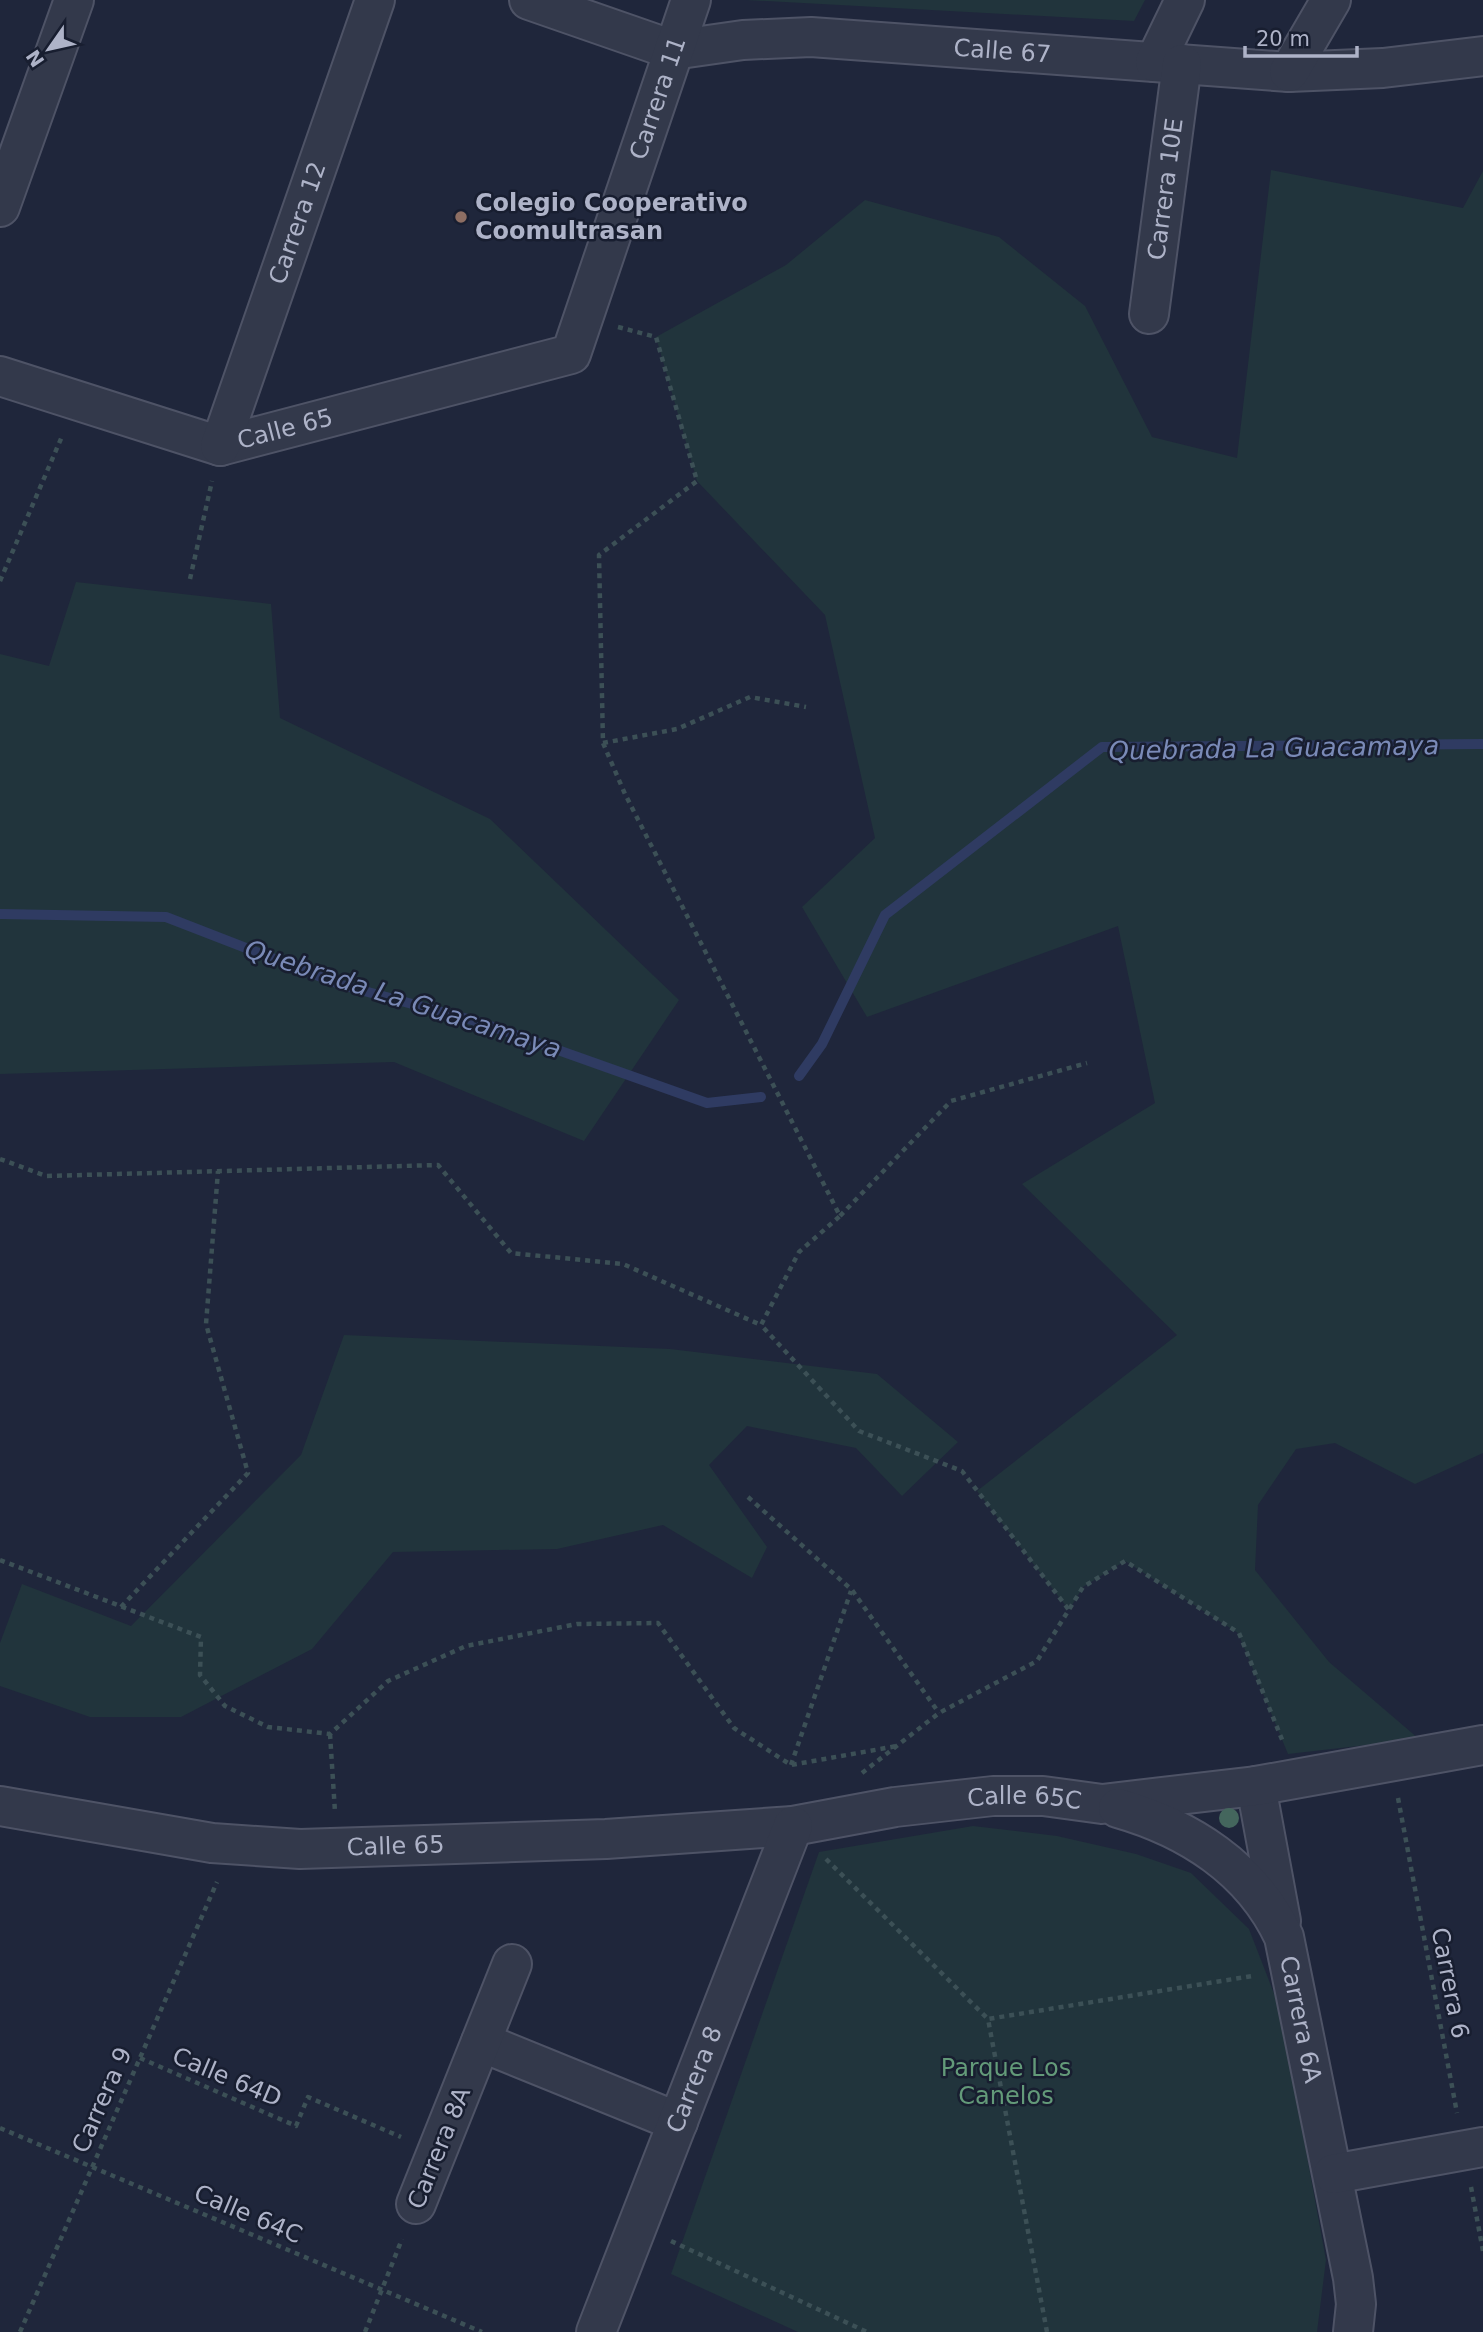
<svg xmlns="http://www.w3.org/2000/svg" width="1483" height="2332" font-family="'DejaVu Sans',sans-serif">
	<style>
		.green { fill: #21343c }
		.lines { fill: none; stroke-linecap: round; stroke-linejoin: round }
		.stream { stroke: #2f3b62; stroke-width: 10 }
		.minor-casing { stroke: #4e5366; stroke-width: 42 }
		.path { stroke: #3c5056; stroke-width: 4.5; stroke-dasharray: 5 5; stroke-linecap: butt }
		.minor { stroke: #33394b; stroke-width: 38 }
		.tree { fill: #44665d }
		.education-dot { fill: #8d6e63; stroke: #181e30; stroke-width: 2.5 }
		.labels { text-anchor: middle; stroke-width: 5; stroke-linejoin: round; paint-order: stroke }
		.street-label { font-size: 24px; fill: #aeb3c8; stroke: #181e30 }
		.poi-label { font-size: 24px; font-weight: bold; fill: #aeb3c8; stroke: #181e30; text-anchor: start }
		.park-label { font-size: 24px; fill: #639a79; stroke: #181e30 }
		.water-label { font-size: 26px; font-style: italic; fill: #7a8ab7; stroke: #181e30 }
	</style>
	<rect width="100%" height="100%" fill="#1f263b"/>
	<g class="green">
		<path d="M746 0H1145L1134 21Z"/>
		<path d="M1271 170 1463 208 1483 171V1453L1415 1484 1335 1443 1296 1449 1258 1505 1255 1570 1329 1662 1419 1739 1288 1754 1238 1633 1125 1561 1083 1587 1069 1610 977 1491 1177 1335 1022 1184 1155 1103 1118 926 867 1017 802 907 875 838 825 615 697 481 656 337 786 265 865 200 999 237 1085 306 1152 437 1237 458Z"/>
		<path d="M76 582 271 604 280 718 490 819 679 1000 584 1141 394 1062 0 1074V654L49 666Z"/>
		<path d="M344 1335 670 1349 877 1374 958 1442 902 1496 856 1448 747 1426 709 1465 767 1547 752 1578 663 1525 557 1549 393 1552 312 1649 181 1717H90L0 1686V1643L22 1584 131 1626 301 1455Z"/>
		<path d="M973 1826 1057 1836 1136 1854 1191 1873 1249 1929 1280 2009 1326 2260 1317 2332H798L671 2274 819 1852Z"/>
	</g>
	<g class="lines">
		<g class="stream">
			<path d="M0 914 166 917 342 985 479 1022 707 1103 761 1097"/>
			<path d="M799 1076 822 1044 885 915 1102 747 1483 744"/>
		</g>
		<g class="minor-casing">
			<g id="minor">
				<path id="s1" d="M529 0 673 50 743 40 811 37 1289 72 1383 68 1483 56"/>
				<path d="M1155 62 1185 0"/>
				<path d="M1289 72 1331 0"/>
				<path d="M0 207 74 0"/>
				<path id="s2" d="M1149 314 1182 64"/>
				<path id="s3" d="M0 376 220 446 571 354 691 0"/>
				<path id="s4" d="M220 446 375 0"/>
				<path d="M1256 1786 1281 1921"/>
				<path id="s5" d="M0 1806 212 1843 300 1849 606 1839 793 1826 895 1807 993 1796H1043L1102 1804 1256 1786 1483 1745"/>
				<path id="s6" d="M1118 1808C1188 1828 1252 1868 1284 1937L1353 2278 1356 2304 1353 2332"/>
				<path d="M481 2042 678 2122"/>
				<path d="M1333 2174 1483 2147"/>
				<path d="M416 2204 512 1964"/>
				<path id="s7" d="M596 2332 793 1826"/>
			</g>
		</g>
		<g class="path">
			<path d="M618 327 656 337 697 481 599 555 603 743 625 794 840 1216 799 1252 761 1325 859 1431 962 1471 1069 1610"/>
			<path d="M190 579 212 481"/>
			<path d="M0 581 63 434"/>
			<path d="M603 743 677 729 750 697 806 707"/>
			<path d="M0 1159 46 1176 438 1165 511 1253 623 1264 761 1325"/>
			<path d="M840 1216 951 1101 1087 1063"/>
			<path d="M748 1497 852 1590 939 1713"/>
			<path d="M0 1560 201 1637 200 1675 225 1706 268 1727 330 1734 388 1681 466 1646 577 1624 658 1623 734 1728 791 1765 897 1746"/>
			<path d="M121 1607 248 1473 206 1324 218 1171"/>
			<path d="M330 1734 335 1812"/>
			<path d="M791 1765 851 1591"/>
			<path d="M862 1773 939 1713 1037 1661 1083 1587 1125 1561 1239 1633 1283 1742"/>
			<path d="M1398 1798 1457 2113"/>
			<path d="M826 1859 988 2019"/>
			<path d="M140 2058 296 2126 308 2097 401 2137"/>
			<path d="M0 2128 482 2332"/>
			<path d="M1471 2187 1483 2251"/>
			<path d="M671 2241 867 2332"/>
			<path d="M20 2332 217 1882"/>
			<path d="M365 2332 402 2239"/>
			<path d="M1047 2332 988 2019 1252 1976"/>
		</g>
		<use href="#minor" class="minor"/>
	</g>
	<circle class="tree" cx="1229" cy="1818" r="10"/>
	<circle class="education-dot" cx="461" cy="217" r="7"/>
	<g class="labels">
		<g class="street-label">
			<text dy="8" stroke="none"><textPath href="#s1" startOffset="483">Calle 67</textPath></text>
			<text dy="8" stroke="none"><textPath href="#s3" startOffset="864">Carrera 11</textPath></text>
			<text dy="8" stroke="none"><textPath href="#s2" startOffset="126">Carrera 10E</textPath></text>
			<text dy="8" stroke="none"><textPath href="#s4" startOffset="236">Carrera 12</textPath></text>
			<text dy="8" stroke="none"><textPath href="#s3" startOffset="298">Calle 65</textPath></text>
			<text dy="8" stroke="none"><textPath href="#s5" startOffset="1031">Calle 65C</textPath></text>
			<text dy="8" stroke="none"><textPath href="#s5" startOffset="399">Calle 65</textPath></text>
			<text transform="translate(1450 1983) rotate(79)" y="8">Carrera 6</text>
			<text dy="8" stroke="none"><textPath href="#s6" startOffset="301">Carrera 6A</textPath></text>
			<text transform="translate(227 2077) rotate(23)" y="8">Calle 64D</text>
			<text dy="8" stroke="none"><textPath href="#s7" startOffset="271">Carrera 8</textPath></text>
			<text transform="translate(102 2100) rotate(-66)" y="8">Carrera 9</text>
			<text transform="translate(439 2148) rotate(-68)" y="8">Carrera 8A</text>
			<text transform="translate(248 2214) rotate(23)" y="8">Calle 64C</text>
		</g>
		<g class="poi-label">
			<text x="475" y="211">Colegio Cooperativo<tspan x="475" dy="28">Coomultrasan</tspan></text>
		</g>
		<g class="park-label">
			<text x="1006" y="2076">Parque Los<tspan x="1006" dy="28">Canelos</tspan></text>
		</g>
		<g class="water-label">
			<text transform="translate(1274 748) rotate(-1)" y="9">Quebrada La Guacamaya</text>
			<text transform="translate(403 999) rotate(18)" y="9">Quebrada La Guacamaya</text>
		</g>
	</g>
	<g transform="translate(49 49) rotate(236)" stroke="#181e30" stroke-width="5" paint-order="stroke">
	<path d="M0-5L12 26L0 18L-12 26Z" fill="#aeb3c8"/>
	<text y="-10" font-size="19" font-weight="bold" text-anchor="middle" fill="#aeb3c8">N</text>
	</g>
	<path d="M1245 46v10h112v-10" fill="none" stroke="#aeb3c8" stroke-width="3.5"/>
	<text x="1256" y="46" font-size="21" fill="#aeb3c8" stroke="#181e30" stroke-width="5" paint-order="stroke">20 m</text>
</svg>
